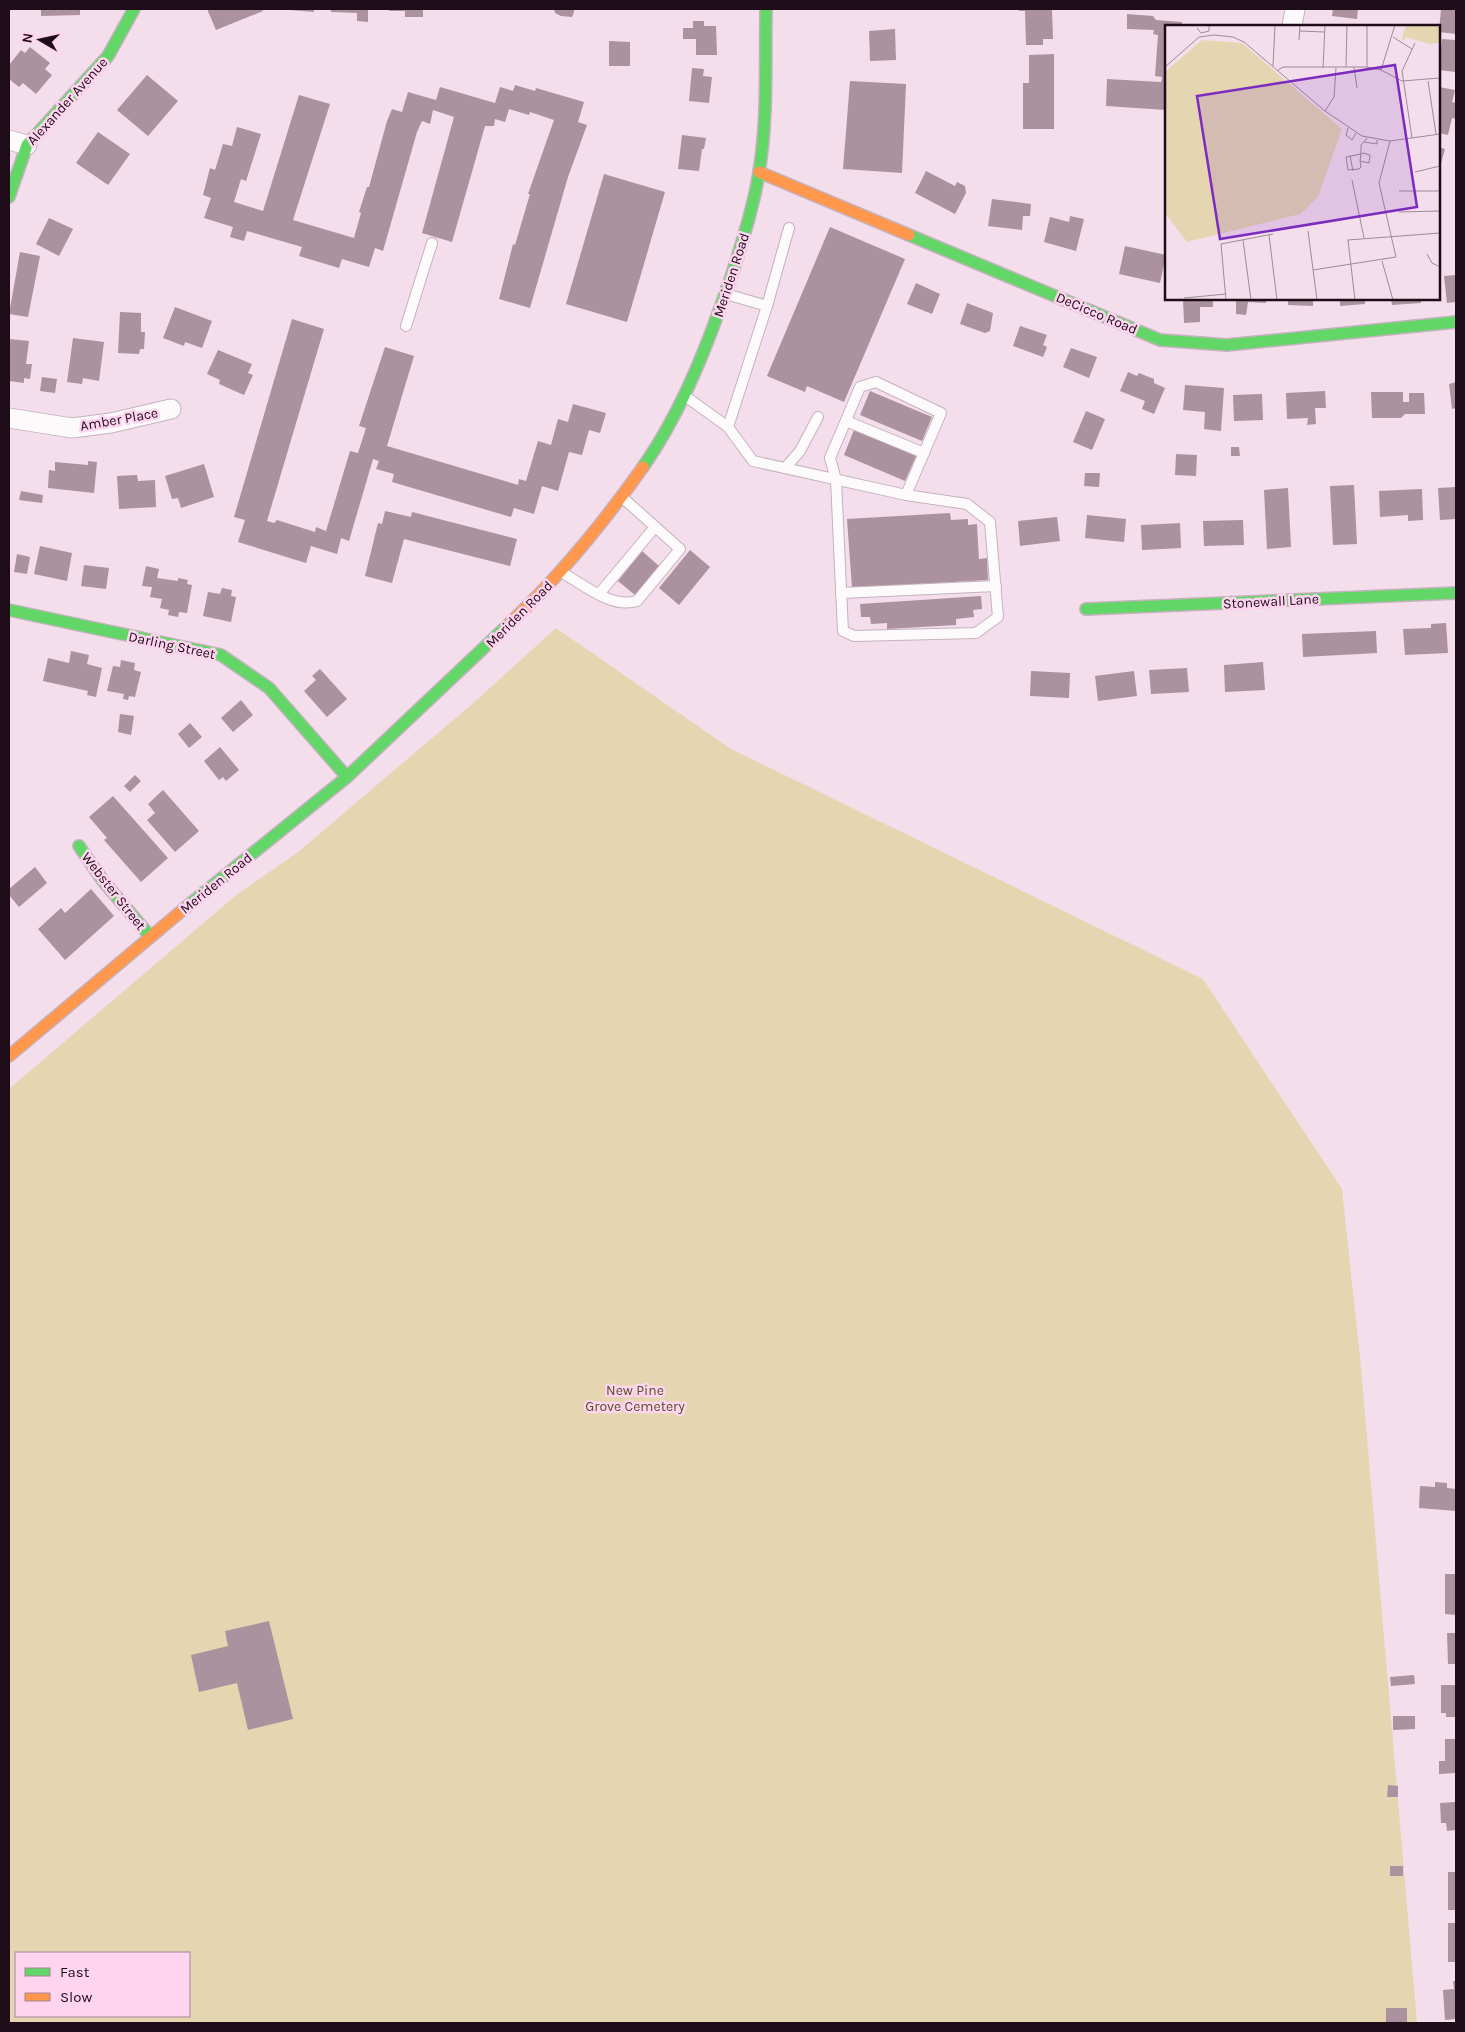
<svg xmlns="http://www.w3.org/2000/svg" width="1465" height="2032" font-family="Karla,sans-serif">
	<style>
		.green { fill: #e6d5b1; fill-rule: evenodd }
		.building { fill: #ac919e }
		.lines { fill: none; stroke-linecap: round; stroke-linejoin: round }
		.lane-casing { stroke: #c5b2be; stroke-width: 12 }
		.street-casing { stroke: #c5b2be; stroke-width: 21 }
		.fast-casing { stroke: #c5b2be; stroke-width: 14 }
		.slow-casing { stroke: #c5b2be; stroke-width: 14 }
		.lane { stroke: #fdfafc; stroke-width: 10 }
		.street { stroke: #fdfafc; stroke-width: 19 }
		.fast { stroke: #63d668; stroke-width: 11 }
		.slow { stroke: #ff974d; stroke-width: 11 }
		.labels { text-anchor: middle; stroke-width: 5; stroke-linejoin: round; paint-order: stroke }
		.street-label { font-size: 14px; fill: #1e0d19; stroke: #fed4ef }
		.park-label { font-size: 14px; fill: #574f25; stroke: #fed4ef }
		.inset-road { fill: none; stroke: #9e8a98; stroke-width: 1 }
		.view { fill: #7b2cbf; fill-opacity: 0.15; stroke: #7b2cbf; stroke-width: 2.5 }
		.inset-edge { fill: none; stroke: #1e0d19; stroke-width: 2.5 }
	</style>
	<rect width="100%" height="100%" fill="#f4deec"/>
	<path class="green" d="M556 628 731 749 1203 979 1342 1189 1361 1367 1417 2023H9V1089L235 896 298 852 471 705ZM16 1953H189V2016H16Z"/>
	<g class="building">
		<path d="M41 9H80V15L41 16Z"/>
		<path d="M207 9H262L263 11 216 30Z"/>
		<path d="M277 9H314V12Z"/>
		<path d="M331 9H368V22L357 21V13L331 12Z"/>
		<path d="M389 9H423V17H405V11H389Z"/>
		<path d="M554 9H574V12L572 17 561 16 555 13Z"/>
		<path d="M1019 9H1052L1053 39H1043V45H1026L1025 11H1019Z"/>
		<path d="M1333 9H1358L1357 19 1332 16Z"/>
		<path d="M1441 9H1456V34L1439 32Z"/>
		<path d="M1127 14 1153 16 1156 20 1182 22V26H1166V110L1106 106 1107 79 1161 82 1162 77 1155 76 1158 35 1153 34 1154 30 1127 29Z"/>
		<path d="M693 21H704V26H716L717 55H696V39H683V28H693Z"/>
		<path d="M895 29 896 60 870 61 869 31Z"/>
		<path d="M1442 39 1456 40V72L1439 70Z"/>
		<path d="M609 41 630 42V66H609Z"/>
		<path d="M30 47 50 63 45 69 52 75 36 94 23 83 19 87 9 79V65L21 50 25 53Z"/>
		<path d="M1054 54V129H1023V83H1029V55Z"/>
		<path d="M692 68 704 69 703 76 712 77 709 103 689 101Z"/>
		<path d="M147 75 178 101 148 136 117 110Z"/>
		<path d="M850 81 906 84 902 173 843 169Z"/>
		<path d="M515 85 535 91 536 88 584 102 578 122 587 125 568 177 530 308 499 299 513 244 515 245 530 194H528L554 120 530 112 529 115 509 109 505 122 495 119 494 126H485L452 242 422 233 454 117 433 110 430 124 422 121 417 132 383 251 375 248 369 267 342 259 339 268 299 256 302 247 247 231 244 241 230 237 233 227 204 218 211 198 203 195 210 168 215 170 223 144 232 146 237 127 261 134 246 181 241 179 234 202 263 211 299 95 330 104 293 220 354 238 361 213 359 212 367 187H369L387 121 392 109 402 112 408 92 436 100 440 87 495 103 500 87 513 91Z"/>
		<path d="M1439 87 1455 90 1452 102 1456 103V119L1452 118 1448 135 1439 133Z"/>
		<path d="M98 132 130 154 108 185 76 163Z"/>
		<path d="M682 135 706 138 704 149H702L699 171 678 169Z"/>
		<path d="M1439 147 1445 149 1439 171Z"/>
		<path d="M926 171 955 186 957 182 965 186 966 193 955 214 915 193Z"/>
		<path d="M604 174 665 192 627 322 566 304Z"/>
		<path d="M992 199 1031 204 1030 216H1023L1022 230 988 226Z"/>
		<path d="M1070 216 1084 219 1076 251 1044 242 1050 217 1069 222Z"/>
		<path d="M49 218 73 229 59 256 36 244Z"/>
		<path d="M830 227 905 259 844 402 807 386 805 392 767 376Z"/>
		<path d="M1125 246 1166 255 1160 283 1119 274Z"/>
		<path d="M20 252 40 256 28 317 9 314Z"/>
		<path d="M1456 275V302L1447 303 1444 276Z"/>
		<path d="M916 283 940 294 932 314 907 304Z"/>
		<path d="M1183 299H1213V307H1200V322L1184 323Z"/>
		<path d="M1236 299H1267L1266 303 1248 302 1246 315 1236 314Z"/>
		<path d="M1288 299H1313V306L1288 305Z"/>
		<path d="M1340 299H1365V304L1340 306Z"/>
		<path d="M1391 299H1421V303L1392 305Z"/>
		<path d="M967 303 993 313 990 331 985 333 960 324Z"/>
		<path d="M175 307 212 321 202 348 185 342 184 346 163 338Z"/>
		<path d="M120 312 141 313V332H145L144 349H140L139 354 118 353Z"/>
		<path d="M292 319 324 329 267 521 274 523 277 520 315 532 316 527 326 531 350 451 358 453 366 428 359 426 385 347 414 356 387 446 518 485 519 479 526 481 538 441 551 445 558 419 568 422 573 404 606 413 600 433 589 430 582 455 569 452 558 491 542 486 534 514 514 508 511 517 392 482 394 474 376 469 379 461 373 459 349 541 341 538 337 554 311 546 306 563 238 542 245 520 234 517Z"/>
		<path d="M1020 326 1047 335 1043 345 1047 347 1043 357 1013 346Z"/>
		<path d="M73 338 104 342 99 381 83 378 82 384 67 382Z"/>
		<path d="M9 339 29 341 26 364H32L30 379 24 378V383L9 381Z"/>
		<path d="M1071 348 1097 357 1089 378 1063 367Z"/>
		<path d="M218 350 252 364 248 373 253 375 244 395 219 384 220 380 207 374Z"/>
		<path d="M1128 372 1137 376 1139 373 1154 379V383L1165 388 1154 414 1142 409 1145 401 1120 391Z"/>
		<path d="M42 377 57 379 55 393 40 391Z"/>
		<path d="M1456 382V408L1452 409 1449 384Z"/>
		<path d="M1185 385 1224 388 1221 431 1204 429 1205 412 1183 410Z"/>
		<path d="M870 391 932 417 922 441 860 415Z"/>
		<path d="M1325 391 1326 408H1315L1316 424 1307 425 1308 418 1287 419 1286 393Z"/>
		<path d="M1371 392H1403V402H1409V393H1424L1425 414H1405L1401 418H1372Z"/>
		<path d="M1262 394 1263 420 1234 421 1233 395Z"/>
		<path d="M1086 411 1105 419 1092 450 1073 442Z"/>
		<path d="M854 430 916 456 905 481 844 455Z"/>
		<path d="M1231 447H1239L1240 456H1231Z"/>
		<path d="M1176 454 1197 455 1196 476 1175 475Z"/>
		<path d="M88 461 97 462 94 493 48 488 49 470 55 471V462L88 465Z"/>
		<path d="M204 464 214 497 181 508 178 498 172 499 165 476Z"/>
		<path d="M1085 473H1100L1099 487 1084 486Z"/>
		<path d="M137 475 138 481 155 480 156 507 119 509 117 476Z"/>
		<path d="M1354 485 1357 544 1333 545 1330 486Z"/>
		<path d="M1456 487V519L1440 520 1438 488Z"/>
		<path d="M1288 488 1291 547 1267 549 1264 490Z"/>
		<path d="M1422 489 1423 520 1408 521V515L1380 517 1379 491Z"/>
		<path d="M21 491 43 495 42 503 19 500Z"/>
		<path d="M385 511 411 517 412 512 517 539 510 566 404 539 392 583 365 576 378 523 382 524Z"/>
		<path d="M950 513 951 520 968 519V525L977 524 979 559 987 558 988 580 852 588 847 519Z"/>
		<path d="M1087 515 1126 519 1124 542 1085 538Z"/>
		<path d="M1057 517 1060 541 1020 546 1018 521Z"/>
		<path d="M1243 520 1244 545 1204 546 1203 521Z"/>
		<path d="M1180 523 1181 548 1142 550 1141 525Z"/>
		<path d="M40 546 72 553 67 581 34 574Z"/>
		<path d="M690 550 710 567 679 605 659 588Z"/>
		<path d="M642 551 659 566 635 595 618 581Z"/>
		<path d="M17 554 30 557 27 574 14 572Z"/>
		<path d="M84 565 109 568 106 589 81 586Z"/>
		<path d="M146 566 159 569 157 578 178 581V578L188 580 187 584 192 585 187 613 179 612 178 617 168 615 169 610 160 608 162 599 150 597 152 587 142 586Z"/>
		<path d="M222 588 232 590 231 596 236 597 231 622 203 616 208 592 220 594Z"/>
		<path d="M981 596 982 609 973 610 974 617 956 619V625L887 629V623L871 624 870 617H861L860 604Z"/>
		<path d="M1446 623 1448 653 1405 655 1403 629 1431 628V624Z"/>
		<path d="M1376 631 1377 653 1303 657 1302 634Z"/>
		<path d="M71 651 89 655 87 664 102 668 96 697 87 695 88 691 43 681 48 658 69 663Z"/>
		<path d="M121 660 135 663 134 670 141 672 135 697 129 696 128 700 123 699 124 694 107 691 113 666 120 667Z"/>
		<path d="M1263 662 1265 690 1225 692 1224 665Z"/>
		<path d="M1187 668 1189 692 1151 694 1149 670Z"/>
		<path d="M320 669 347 699 327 717 304 691 316 680 312 676Z"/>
		<path d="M1031 671 1070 673 1069 698 1030 696Z"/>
		<path d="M1134 671 1137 696 1098 701 1095 676Z"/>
		<path d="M241 700 253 715 233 732 221 718Z"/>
		<path d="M120 714 134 716 131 735 118 732Z"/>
		<path d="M190 723 202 737 189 748 178 734Z"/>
		<path d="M220 747 239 770 226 781 223 777 219 780 204 761Z"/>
		<path d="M135 775 141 781 130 792 124 786Z"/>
		<path d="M163 790 199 831 175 852 147 820 155 813 148 804Z"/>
		<path d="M113 796 168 858 141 882 104 840 107 838 89 817Z"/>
		<path d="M35 867 47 883 19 907 9 895V889Z"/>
		<path d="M91 889 114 916 65 960 38 929 61 908 65 913Z"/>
		<path d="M1435 1482 1447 1483V1488L1456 1489V1511L1419 1508 1420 1486 1435 1487Z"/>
		<path d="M1445 1574H1456V1615L1445 1614Z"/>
		<path d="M269 1621 293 1719 248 1730 237 1683 199 1692 191 1655 228 1646 225 1631Z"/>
		<path d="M1447 1633H1456V1664H1448Z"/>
		<path d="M1414 1675 1415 1684 1391 1686 1390 1677Z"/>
		<path d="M1441 1685H1456V1717H1446V1713H1441Z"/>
		<path d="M1393 1716H1415V1729L1393 1730Z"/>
		<path d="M1445 1739H1456V1773L1439 1774V1761H1445Z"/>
		<path d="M1388 1785 1398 1786V1797H1387Z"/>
		<path d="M1456 1802V1830L1447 1831 1446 1823H1441L1440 1803Z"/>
		<rect x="1390" y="1866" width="13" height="10"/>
		<rect x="1448" y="1872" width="8" height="38"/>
		<rect x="1448" y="1923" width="8" height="39"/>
		<path d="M1453 1981H1456V2019L1445 2020 1443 1990 1454 1989Z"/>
		<rect x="1386" y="2008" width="21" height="15"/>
	</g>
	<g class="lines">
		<g class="lane-casing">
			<g id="lane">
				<path d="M767 306 789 228"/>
				<path d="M406 326 432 243"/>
				<path d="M685 396 728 427 767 306 726 294"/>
				<path d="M846 421 924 453"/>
				<path d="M728 427 753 461 906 495 967 504 990 522 998 617 976 633 854 636 843 631 836 480 830 458 860 387 876 382 941 413 906 495"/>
				<path d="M785 468 800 451 818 417"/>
				<path d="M561 572C583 584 611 609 637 601L680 549 623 498"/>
				<path d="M841 593 996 586"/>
				<path d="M599 594 655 527"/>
			</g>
		</g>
		<g class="street-casing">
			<g id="street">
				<path d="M1292 26 1295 9"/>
				<path d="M9 140 27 145"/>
				<path d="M9 418 72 428 111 423 171 409"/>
			</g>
		</g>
		<g class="fast-casing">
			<g id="fast">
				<path d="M9 197 27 145 108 56 134 9"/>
				<path d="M909 235 1160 340 1227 345 1456 322"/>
				<path d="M643 467C684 408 710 339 733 271 743 239 754 205 759 172 768 119 765 63 766 9"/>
				<path d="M1086 609 1456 593"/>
				<path d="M9 610 221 655 269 688 347 777"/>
				<path d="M79 846 103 881 150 936"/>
				<path d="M185 908 347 777 510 623"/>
			</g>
		</g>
		<g class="slow-casing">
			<g id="slow">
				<path d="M759 172 909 235"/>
				<path d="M510 623C559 577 604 522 643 467"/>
				<path d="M9 1056 185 908"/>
			</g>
		</g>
		<use href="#lane" class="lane"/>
		<use href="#street" class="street"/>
		<use href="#fast" class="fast"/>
		<use href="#slow" class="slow"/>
	</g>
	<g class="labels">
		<g class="street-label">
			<text transform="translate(67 101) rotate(-48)" y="5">Alexander Avenue</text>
			<text transform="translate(731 275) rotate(-72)" y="5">Meriden Road</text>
			<text transform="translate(1097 313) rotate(23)" y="5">DeCicco Road</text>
			<text transform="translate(119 419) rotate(-10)" y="5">Amber Place</text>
			<text transform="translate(1271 601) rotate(-3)" y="5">Stonewall Lane</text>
			<text transform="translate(519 614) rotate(-45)" y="5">Meriden Road</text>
			<text transform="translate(172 645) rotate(12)" y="5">Darling Street</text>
			<text transform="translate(216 883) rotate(-39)" y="5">Meriden Road</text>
			<text transform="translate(114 891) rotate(52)" y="5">Webster Street</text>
		</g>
		<g class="park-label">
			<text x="635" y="1395">New Pine<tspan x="635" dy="16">Grove Cemetery</tspan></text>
		</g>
	</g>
	<g transform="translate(1165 25)">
		<rect width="275" height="275" fill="#f4deec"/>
		<path d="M241 0H275V18L264 19 241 12 239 16 237 14ZM37 15 77 18 177 104 153 172 135 189 22 217 0 188V47Z" fill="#e6d5b1"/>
		<path class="inset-road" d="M32 3 36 8 44 6V0M135 6 159 7M228 12 247 24M134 15 135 0M108 41 110 0M0 42 34 12 49 10 68 12 79 17 160 86 197 111 225 116 275 109M181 42 182 0M189 42 192 63M202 42V0M158 43 160 0M113 45 118 42H202L216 45 237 56 275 53M216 45 230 0M263 56 271 109M160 86 169 72 171 43M183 103 181 110 187 115 191 108M202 113 199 117 212 119V115M247 113 237 46 250 18M185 131 188 146M195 136 204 138 205 130 198 128 196 129 181 132 183 145 194 144 196 142 195 136 196 129V120L199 117M250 147 275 141M187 155 199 213M234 166H275M234 187 275 186M143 206 152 275M104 210 112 275M78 215 86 275M262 229 267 238 275 242M217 236 228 275M148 245 231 232 214 158 225 116M19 273 61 269M61 275 56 219 108 209M190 275 183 215 275 208"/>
		<path class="view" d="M230 40 252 182 55 214 32 71Z"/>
		<rect width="275" height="275" class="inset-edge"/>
	</g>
	<rect width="1465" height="2032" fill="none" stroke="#1e0d19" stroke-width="20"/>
	<rect x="15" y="1952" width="175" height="65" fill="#fed4ef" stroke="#a48499"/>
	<rect x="25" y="1968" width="25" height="8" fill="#63d668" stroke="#a48499"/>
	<text x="60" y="1977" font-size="15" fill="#1e0d19">Fast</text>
	<rect x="25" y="1993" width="25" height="8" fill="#ff974d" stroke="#a48499"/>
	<text x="60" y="2002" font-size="15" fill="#1e0d19">Slow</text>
	<g transform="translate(40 40) rotate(279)" stroke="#fed4ef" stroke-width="4" paint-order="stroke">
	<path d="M0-4L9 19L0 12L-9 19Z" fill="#1e0d19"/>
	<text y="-8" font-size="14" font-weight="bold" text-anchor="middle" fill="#1e0d19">N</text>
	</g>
</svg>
